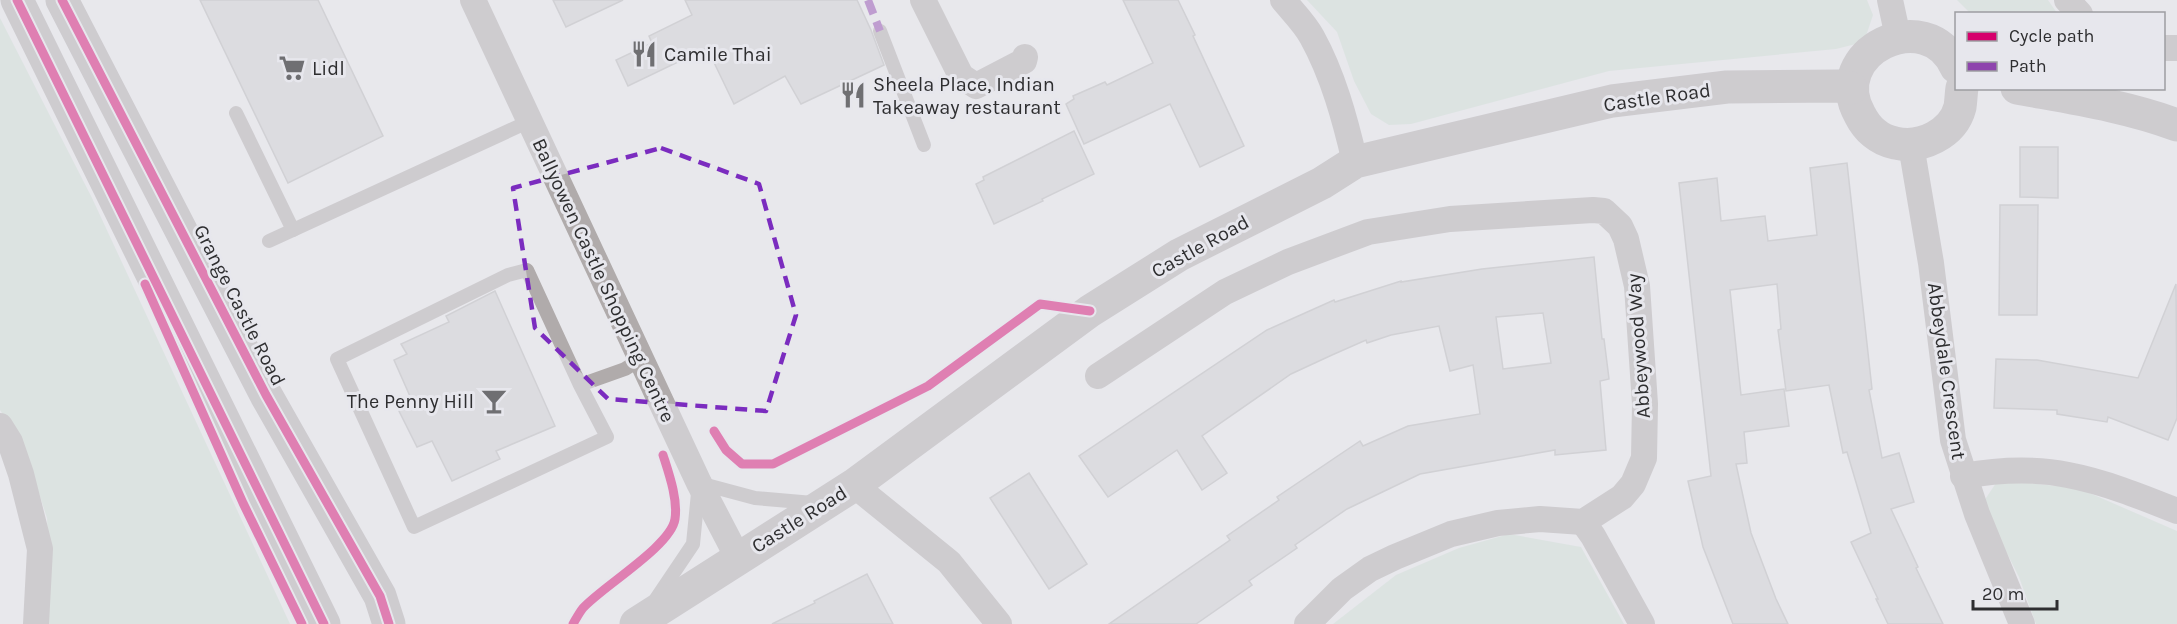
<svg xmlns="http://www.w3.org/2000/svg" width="2177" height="624" font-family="Karla,sans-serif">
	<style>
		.green { fill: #cfded3 }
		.building { fill: #cfced0; stroke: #b5b5b7; stroke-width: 1.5; fill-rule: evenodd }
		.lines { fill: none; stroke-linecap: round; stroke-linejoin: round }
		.lane { stroke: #b0abab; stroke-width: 14 }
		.street { stroke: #b0abab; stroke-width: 26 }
		.secondary { stroke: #afaaab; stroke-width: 33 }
		.quiet { stroke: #8e44ad; stroke-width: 8; stroke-dasharray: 15 8; stroke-linecap: butt }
		.cycleway-casing { stroke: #e7e7ed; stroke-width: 13 }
		.cycleway { stroke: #d6006c; stroke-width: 9 }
		.marked { fill: none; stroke: #7b2cbf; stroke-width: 4.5; stroke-dasharray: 12 8; stroke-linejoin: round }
		.labels { text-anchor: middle; stroke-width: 6; stroke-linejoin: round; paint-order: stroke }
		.poi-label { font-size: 20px; fill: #2e2e30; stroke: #e7e7ed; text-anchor: start }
		.street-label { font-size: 20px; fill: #2e2e30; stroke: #e7e7ed }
	</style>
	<rect width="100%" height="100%" fill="#e8e8ec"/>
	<g class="green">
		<path d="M1307 0H1867L1873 15 1864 42 1836 49 1609 71 1411 124 1389 125 1371 114 1354 81 1337 32Z"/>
		<path d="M1957 0H2048L2057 13H1970Z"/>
		<path d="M0 18 92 198 290 624H46L50 580 47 518 25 450 0 410Z"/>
		<path d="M1998 480 2078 488 2177 531V624H2036L2019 577 1982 504Z"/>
		<path d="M1509 534 1581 547 1624 624H1333L1396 575 1459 548Z"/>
	</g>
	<g class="building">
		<path d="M200 0H318L383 136 288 183Z"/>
		<path d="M553 0H623L566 27Z"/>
		<path d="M685 0H857L871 30 884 65 801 104 785 76 734 104 707 48 628 86 616 60 652 43 649 36 692 15Z"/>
		<path d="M1123 0H1178L1195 35 1193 36 1244 146 1200 167 1170 104 1084 144 1066 104 1074 99 1073 96 1105 82 1107 85 1153 63Z"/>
		<path d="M1074 131 1094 174 1042 199 1043 201 994 224 976 184 984 180 983 177Z"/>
		<path d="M2020 147H2058V198L2020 197Z"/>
		<path d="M1847 163 1872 389 1869 390 1882 458 1899 453 1914 502 1891 509 1918 567 1916 568 1943 624H1888L1876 599H1878L1851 542 1871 533 1847 452 1843 453 1829 385 1786 391 1778 330 1781 329 1777 284 1730 290 1741 395 1784 389 1789 426 1744 432 1747 463 1736 464 1751 533 1776 599 1788 624H1733L1703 547 1688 481 1711 476 1679 183 1717 178 1721 221 1765 216 1768 241 1817 235 1810 168Z"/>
		<path d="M2000 205H2038L2037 315H1999Z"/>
		<path d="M1594 257 1602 339H1604L1609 379 1600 381 1606 450 1555 455V450L1420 474 1347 509 1295 545 1297 548 1249 581 1252 585 1196 624H1109L1230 540 1227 536 1279 500 1277 497 1360 441 1363 446 1408 426 1480 414 1473 365 1450 371 1439 326 1391 335 1367 343 1366 340 1332 355 1291 374 1202 436 1227 473 1202 490 1177 450 1108 497 1079 456 1267 330 1334 300 1335 302 1401 281V282L1482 269ZM1543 313 1551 363 1503 369 1496 317Z"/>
		<path d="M2176 284 2177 418 2168 440 2108 417 2107 422 2057 414V410L1994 408 1996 359 2037 360 2138 378Z"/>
		<path d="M495 291 555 426 496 451 500 459 452 481 432 441 417 447 399 411 413 403 394 360 407 354 401 344 449 322 446 316Z"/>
		<path d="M1029 473 1087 564 1049 589 990 498Z"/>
		<path d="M867 574 893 624H772L815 603 814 601Z"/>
	</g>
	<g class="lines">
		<g class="lane">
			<path d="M880 31 924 145"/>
			<path d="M236 113 293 230"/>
			<path d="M269 241 530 121"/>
			<path d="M580 385 527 270 508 275 337 359 414 527 607 437 580 385 625 369 641 359"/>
			<path d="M656 599 693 544 699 483 755 498 813 503"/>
		</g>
		<g class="street">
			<path d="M473 0 699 483 738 558"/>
			<path d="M923 0 961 76 976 86 1024 61 1025 57"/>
			<path d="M1283 0C1293 12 1305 24 1312 37 1333 75 1345 119 1355 162"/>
			<path d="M1890 0 1898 37"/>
			<path d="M2067 0 2080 14"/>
			<path d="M2164 48H2177"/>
			<path d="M1911 145 1931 263 1953 440 1977 514 2022 624"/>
			<path d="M1098 376 1225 292 1288 262 1368 232 1450 219 1593 210 1604 211 1620 226 1626 239 1637 286 1645 404 1644 458 1633 484 1622 497 1583 522 1540 519 1498 523 1451 534 1395 557 1370 569 1342 589 1307 624"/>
			<path d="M0 426 10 442 21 474 40 549 36 624"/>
			<path d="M1963 476C1997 470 2034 468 2068 475 2105 482 2142 497 2177 511"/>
			<path d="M854 485 949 562 999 624"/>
			<path d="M1583 522 1593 536 1642 624"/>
		</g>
		<g class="secondary">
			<path d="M17 0 324 624"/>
			<path d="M62 0 266 395 380 596 389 624"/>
			<path d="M1956 67C1927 2 1824 52 1860 115 1867 129 1879 140 1895 143 1921 149 1953 134 1960 107 1961 101 1961 94 1962 88"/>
			<path d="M2017 88C2071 98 2126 106 2177 125"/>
			<path d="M636 624 854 485 1090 311 1179 255 1322 183 1355 162 1612 101 1727 87 1839 86 1851 88"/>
		</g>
		<path class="quiet" d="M868 0 880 31"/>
		<g class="cycleway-casing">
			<g id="cycleway">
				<path d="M17 0 324 624"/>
				<path d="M62 0 266 395 380 596 389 624"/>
				<path d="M145 284 243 503 302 624"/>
				<path d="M714 431 726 450 742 464H773L928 386 1040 304 1090 311"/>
				<path d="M573 624C576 619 579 613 583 608 603 586 671 546 675 519 678 499 669 474 663 455"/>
			</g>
		</g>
		<use href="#cycleway" class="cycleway"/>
	</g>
	<path d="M0 0H2177V624H0ZM661 148 759 184 796 315 766 411 608 399 535 328 513 188Z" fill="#e8e8ec" fill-opacity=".55" fill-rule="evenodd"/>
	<path class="marked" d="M661 148 759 184 796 315 766 411 608 399 535 328 513 188Z"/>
	<defs>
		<g id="restaurant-bare" transform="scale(2.07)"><path d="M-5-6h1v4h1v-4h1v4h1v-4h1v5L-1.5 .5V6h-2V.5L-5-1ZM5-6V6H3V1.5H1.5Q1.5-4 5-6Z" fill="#6f6f72" stroke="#e7e7ed" stroke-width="2.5" paint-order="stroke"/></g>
		<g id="supermarket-bare" transform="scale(2.07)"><path d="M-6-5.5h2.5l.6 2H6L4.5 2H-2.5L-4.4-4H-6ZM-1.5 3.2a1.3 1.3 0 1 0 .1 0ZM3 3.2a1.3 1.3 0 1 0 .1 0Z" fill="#6f6f72" stroke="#e7e7ed" stroke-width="2.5" paint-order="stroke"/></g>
		<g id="bar-bare" transform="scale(2.07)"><path d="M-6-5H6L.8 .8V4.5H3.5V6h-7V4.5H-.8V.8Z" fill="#6f6f72" stroke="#e7e7ed" stroke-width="2.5" paint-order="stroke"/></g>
	</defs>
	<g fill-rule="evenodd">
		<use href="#restaurant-bare" x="644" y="54"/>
		<use href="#supermarket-bare" x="292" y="68"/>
		<use href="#restaurant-bare" x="853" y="95"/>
		<use href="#bar-bare" x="494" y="401"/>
	</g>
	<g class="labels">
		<g class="poi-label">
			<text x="664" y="61">Camile Thai</text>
			<text x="312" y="75">Lidl</text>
			<text x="873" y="91">Sheela Place, Indian<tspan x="873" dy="23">Takeaway restaurant</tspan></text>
			<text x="474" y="408" text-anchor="end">The Penny Hill</text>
		</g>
		<g class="street-label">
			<text transform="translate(1657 97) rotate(-8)" y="7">Castle Road</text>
			<text transform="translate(1200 246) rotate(-29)" y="7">Castle Road</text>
			<text transform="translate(604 280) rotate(65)" y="7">Ballyowen Castle Shopping Centre</text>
			<text transform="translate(240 305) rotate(63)" y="7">Grange Castle Road</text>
			<text transform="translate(1638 346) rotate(-94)" y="7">Abbeywood Way</text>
			<text transform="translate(1947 371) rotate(82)" y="7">Abbeydale Crescent</text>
			<text transform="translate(799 519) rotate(-32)" y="7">Castle Road</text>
		</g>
	</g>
	<rect x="1955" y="12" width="210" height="78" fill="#e7e7ed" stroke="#9d9da1" stroke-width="1.5"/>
	<rect x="1967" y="32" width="30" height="9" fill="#d6006c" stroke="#9d9da1" stroke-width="1.5"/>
	<text x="2009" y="42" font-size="18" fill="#2e2e30">Cycle path</text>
	<rect x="1967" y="62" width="30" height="9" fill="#8e44ad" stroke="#9d9da1" stroke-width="1.5"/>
	<text x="2009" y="72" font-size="18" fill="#2e2e30">Path</text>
	<path d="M1973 600v9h84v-9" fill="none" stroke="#2e2e30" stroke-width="3"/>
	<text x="1982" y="600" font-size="18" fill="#2e2e30" stroke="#e7e7ed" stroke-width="4.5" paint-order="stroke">20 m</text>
</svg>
